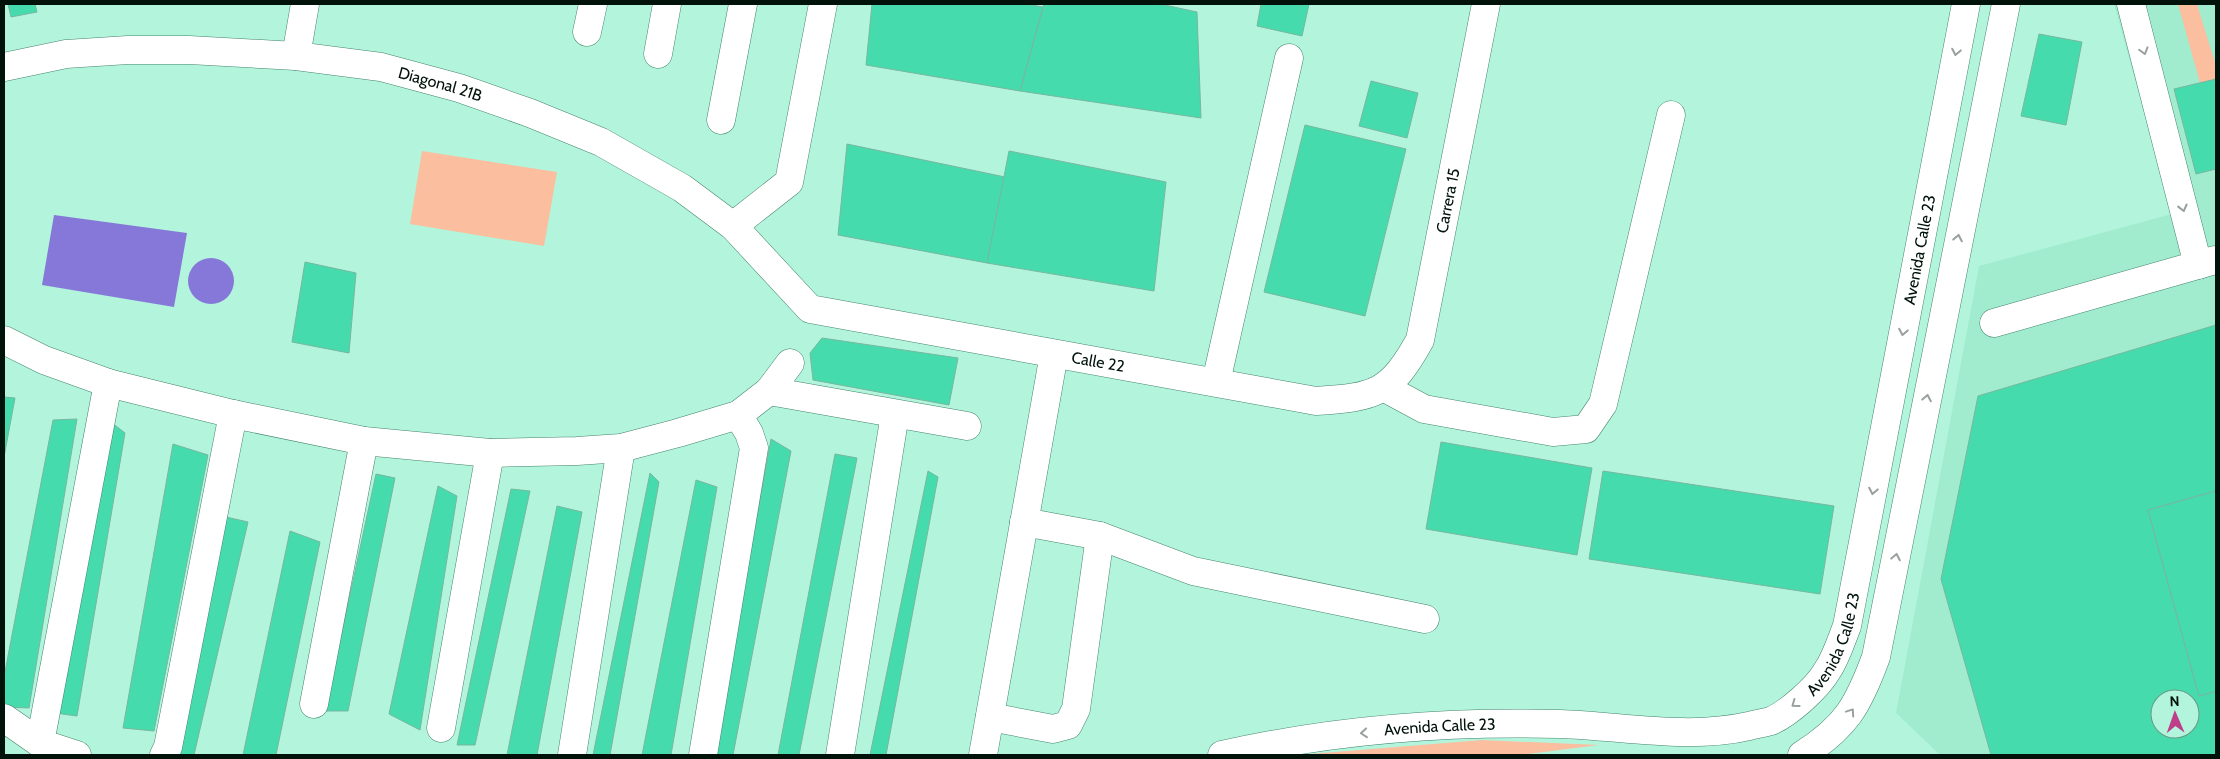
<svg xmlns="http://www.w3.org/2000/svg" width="2220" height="759" font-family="Cabin,sans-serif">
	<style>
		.built { fill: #a1eccf; fill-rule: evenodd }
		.green { fill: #fbbe9e }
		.water { fill: #8678d8 }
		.building { fill: #46dbad; stroke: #77b79f; fill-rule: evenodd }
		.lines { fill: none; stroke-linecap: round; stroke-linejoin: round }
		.minor-casing { stroke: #45846e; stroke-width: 29 }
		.minor { stroke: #fff; stroke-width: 28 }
		.oneway { stroke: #99a09d }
		.labels { text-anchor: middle; stroke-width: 4; stroke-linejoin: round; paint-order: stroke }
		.street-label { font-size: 16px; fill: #00120a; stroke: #b3f5dc }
	</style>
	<rect width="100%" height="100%" fill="#b3f5dc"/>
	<path class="built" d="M2114 4H2216V755H1940L1896 713 1979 266 2172 214ZM2160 699H2190V729H2160Z"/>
	<g class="green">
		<path d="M2178 4H2197L2216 66V79L2200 83Z"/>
		<path d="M422 151 557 172 544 246 410 224Z"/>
		<path d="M1482 740 1599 745 1520 755H1298Z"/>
	</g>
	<g class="water">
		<path d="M54 215 187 233 174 307 42 285Z"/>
		<circle cx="211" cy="281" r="23"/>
	</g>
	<g class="building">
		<path d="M8 4H35L37 12 11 17Z"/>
		<path d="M872 4H1026L1043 7 1020 91 866 65Z"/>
		<path d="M1044 4H1160L1197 12 1201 118 1020 91Z"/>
		<path d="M1261 4H1309L1302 36 1257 26Z"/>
		<path d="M2039 34 2082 42 2066 125 2021 116Z"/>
		<path d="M2216 79V169L2196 174 2174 89Z"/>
		<path d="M1371 81 1418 93 1407 138 1359 126Z"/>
		<path d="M1305 125 1406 149 1365 316 1264 292Z"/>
		<path d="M847 144 1005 177 987 263 838 235Z"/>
		<path d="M1009 151 1166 182 1154 291 987 263Z"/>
		<path d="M305 262 356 273 349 353 292 342Z"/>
		<path d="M2216 325V491L2148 510 2199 696 2216 691V755H1991L1941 579 1978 396ZM2160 699H2190V729H2160Z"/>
		<path d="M822 338 958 358 949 405 813 380 810 353Z"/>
		<path d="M4 397 15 398 4 457Z"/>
		<path d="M77 419 29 708 4 707V677L53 420Z"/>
		<path d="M111 422 125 433 77 716 55 713Z"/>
		<path d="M771 439 791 451 733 755H714Z"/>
		<path d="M1441 442 1592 468 1577 555 1426 529Z"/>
		<path d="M173 444 208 455 154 731 123 728Z"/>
		<path d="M835 454 857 458 799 755H778Z"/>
		<path d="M928 471 938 477 886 755H870Z"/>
		<path d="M1603 471 1834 506 1820 594 1589 559Z"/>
		<path d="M650 473 659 482 610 755H593Z"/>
		<path d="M376 474 395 478 348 711H325Z"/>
		<path d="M696 480 717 487 671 755H642Z"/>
		<path d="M438 486 457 496 420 730 389 714Z"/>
		<path d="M511 489 530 491 475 745H457Z"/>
		<path d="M2216 491V691L2199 696 2148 510Z"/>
		<path d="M557 506 582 512 537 755H507Z"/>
		<path d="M226 517 248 522 194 755H173Z"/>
		<path d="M290 531 320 542 276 755H243Z"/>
	</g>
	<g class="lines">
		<g class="minor-casing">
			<g id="minor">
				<path d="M2131 4 2198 265"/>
				<path d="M587 32 593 4"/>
				<path d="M658 54 667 4"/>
				<path d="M296 56 305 4"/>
				<path id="s1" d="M4 67 66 54 128 50H189L296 56 381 67 459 88 530 113 601 142 682 188 733 226 810 309 1316 401C1376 397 1390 394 1420 340L1486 4"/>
				<path d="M721 120 743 4"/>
				<path d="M733 226 789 182 823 4"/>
				<path d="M1994 323 2215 260"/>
				<path d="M4 340 44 360 108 383 233 414 364 441 490 453 577 451 621 448 678 433 738 415 769 391 790 363"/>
				<path d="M1216 382 1289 58"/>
				<path d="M1385 388 1424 409 1553 432 1586 429 1603 404 1671 115"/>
				<path d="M769 391 967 426"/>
				<path d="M1024 522 1100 536 1193 571 1425 619"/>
				<path d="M314 704 364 441"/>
				<path d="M990 717 1053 729 1068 725 1076 709 1100 536"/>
				<path d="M4 718 40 743"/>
				<path d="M441 728 490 453"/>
				<path d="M77 755 40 743 108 383"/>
				<path d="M164 755 168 747 233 414"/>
				<path d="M572 755 621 448"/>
				<path d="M703 755 754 448 749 433 738 415"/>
				<path d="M840 755 895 414"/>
				<path d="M983 755 1054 354"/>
				<path id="s2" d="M1222 755C1332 730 1448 721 1560 724 1622 726 1688 740 1749 726 1756 724 1764 723 1771 721 1789 713 1817 688 1827 671 1836 658 1841 641 1847 626L1966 4"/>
				<path d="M1802 755C1846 727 1858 706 1876 657L2006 4"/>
			</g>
		</g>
		<use href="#minor" class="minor"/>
	</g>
	<defs><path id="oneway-chevron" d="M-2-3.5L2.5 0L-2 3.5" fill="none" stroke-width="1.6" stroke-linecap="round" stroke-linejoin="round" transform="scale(1.25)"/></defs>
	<g class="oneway">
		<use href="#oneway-chevron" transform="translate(2144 51) rotate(74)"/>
		<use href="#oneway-chevron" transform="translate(1956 52) rotate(101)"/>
		<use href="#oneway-chevron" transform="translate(2183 208) rotate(76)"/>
		<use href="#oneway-chevron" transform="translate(1958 238) rotate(-79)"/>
		<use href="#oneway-chevron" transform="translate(1903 332) rotate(101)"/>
		<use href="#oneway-chevron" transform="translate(1927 398) rotate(-79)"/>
		<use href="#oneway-chevron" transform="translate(1873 491) rotate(101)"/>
		<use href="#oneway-chevron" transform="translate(1896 557) rotate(-79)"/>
		<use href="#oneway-chevron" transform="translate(1795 704) rotate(144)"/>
		<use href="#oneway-chevron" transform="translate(1851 712) rotate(-56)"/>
		<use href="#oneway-chevron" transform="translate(1364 733) rotate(175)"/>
	</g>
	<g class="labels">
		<g class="street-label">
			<text dy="6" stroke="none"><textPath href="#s1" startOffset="441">Diagonal 21B</textPath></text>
			<text dy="6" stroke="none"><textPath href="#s1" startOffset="1668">Carrera 15</textPath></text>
			<text dy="6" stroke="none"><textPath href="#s2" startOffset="1061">Avenida Calle 23</textPath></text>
			<text dy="6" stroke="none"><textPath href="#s1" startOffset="1175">Calle 22</textPath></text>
			<text dy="6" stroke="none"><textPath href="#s2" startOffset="656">Avenida Calle 23</textPath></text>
			<text dy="6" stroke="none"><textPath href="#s2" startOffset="220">Avenida Calle 23</textPath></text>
		</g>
	</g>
	<rect width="2220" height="759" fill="none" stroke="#00120a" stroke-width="10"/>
	<g transform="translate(2175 714) rotate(358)"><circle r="24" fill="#b3f5dc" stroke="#6b9a88"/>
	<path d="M0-4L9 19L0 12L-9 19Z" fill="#be3e89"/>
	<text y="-8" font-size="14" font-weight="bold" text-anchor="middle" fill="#00120a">N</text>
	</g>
</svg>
